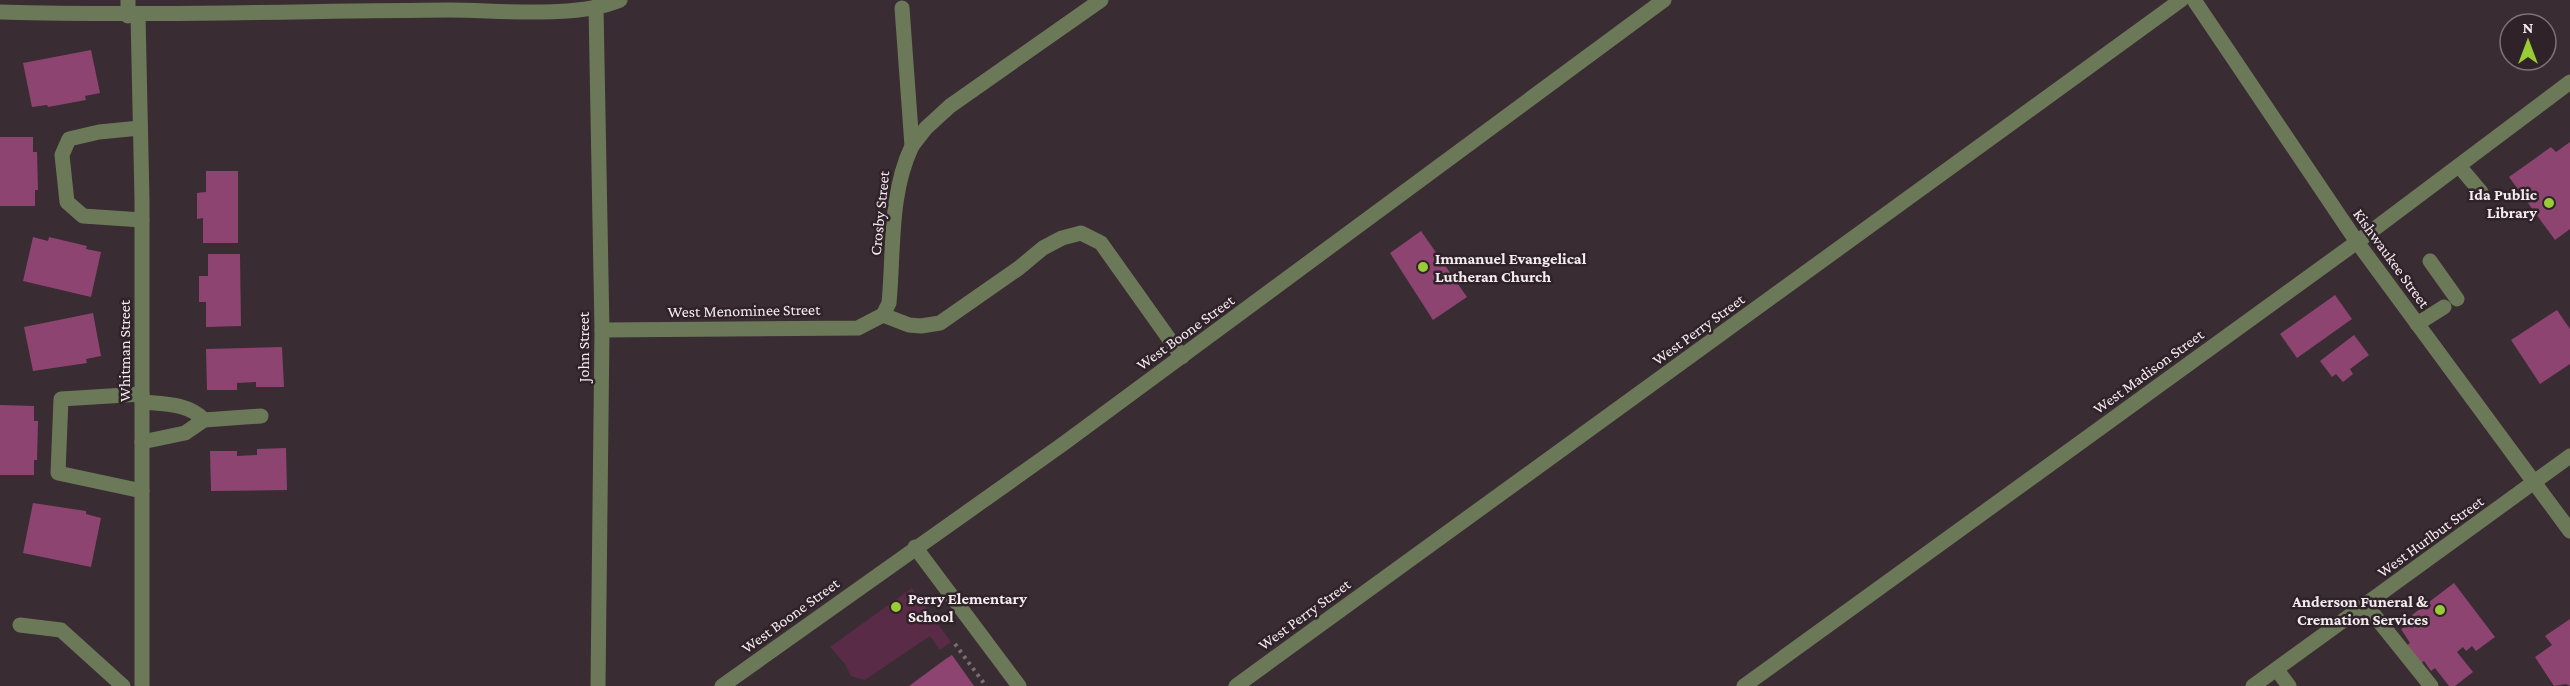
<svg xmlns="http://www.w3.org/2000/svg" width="2570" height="686" font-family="'Crimson Pro',serif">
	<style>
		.green { fill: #5a2b46 }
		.building { fill: #8e4470 }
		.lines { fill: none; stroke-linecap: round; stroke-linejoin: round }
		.path { stroke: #7a6e74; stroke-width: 4; stroke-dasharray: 3 4.5; stroke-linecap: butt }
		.minor { stroke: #6b7958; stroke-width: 15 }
		.poi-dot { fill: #99cb36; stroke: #2f2329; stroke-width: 2 }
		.labels { text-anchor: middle; stroke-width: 5; stroke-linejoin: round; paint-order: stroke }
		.poi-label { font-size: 16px; font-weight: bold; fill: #f5ecf0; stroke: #2f2329; text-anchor: end }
		.street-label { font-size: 16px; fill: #f5ecf0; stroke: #2f2329 }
	</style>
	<rect width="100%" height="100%" fill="#392c33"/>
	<path class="green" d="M912 588 951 642 940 650 930 636 865 680 851 676 845 664 830 647Z"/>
	<g class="building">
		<path d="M91 50 100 93 85 96 86 100 48 107 47 105 32 107 23 63Z"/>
		<path d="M0 137H33V152H37L38 190H35V206H0Z"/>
		<path d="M2570 142V229L2555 240 2509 177 2551 147 2556 152Z"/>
		<path d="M206 171H238V243H203V218L197 219V193L206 192Z"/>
		<path d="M1421 231 1467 297 1433 320 1390 253Z"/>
		<path d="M33 237 48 241 49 237 87 246 86 249 101 252 91 297 23 281Z"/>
		<path d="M208 254H240L241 326 206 327V302H199V276H208Z"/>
		<path d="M2335 295 2352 319 2297 358 2280 334Z"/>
		<path d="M2557 310 2570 329V364L2540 384 2511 340Z"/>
		<path d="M93 313 101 356 86 359 87 363 33 371 24 327Z"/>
		<path d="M2354 335 2369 355 2350 369 2353 374 2343 382 2336 374 2332 377 2320 361Z"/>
		<path d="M282 347 284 387H256V382L237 383V390H207L206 349Z"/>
		<path d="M0 405 34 406V421H38L37 460H34V475H0Z"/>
		<path d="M286 448 287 490 211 491 210 451H237V456L257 455V449Z"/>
		<path d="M33 503 86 511V514L101 518 91 567 23 553Z"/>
		<path d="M2454 583 2495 637 2476 651 2472 646 2466 651 2463 647 2457 652 2473 672 2455 686H2449L2435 668 2431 671 2424 661 2419 665 2406 646 2410 643 2401 629 2414 620 2412 615Z"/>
		<path d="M2570 619V686L2566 684 2554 686 2535 657 2552 645 2545 636Z"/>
		<path d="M952 655 974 686H909L947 658Z"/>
	</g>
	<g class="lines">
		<path class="path" d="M955 644 986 686"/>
		<g class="minor">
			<path d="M128 0V16"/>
			<path d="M2194 0 2357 242 2570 531"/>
			<path d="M596 7 602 330 598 686"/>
			<path d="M0 12C150 16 299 11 449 10 499 10 575 19 620 0"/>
			<path d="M138 15 142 200V686"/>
			<path d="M140 128 99 132 69 139 62 155 67 202 83 216 142 220"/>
			<path d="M912 146 926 128 950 106 1101 0"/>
			<path d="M2459 166 2481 192"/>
			<path d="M2430 261 2457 299"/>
			<path d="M883 315 909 325 921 326 940 323 1019 268 1043 248 1062 238 1081 233 1101 243 1182 357"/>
			<path d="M2417 324 2444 307"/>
			<path d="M602 330 858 328 883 315 889 303C894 251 889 194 912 146L902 8"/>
			<path d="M142 394 61 399 58 473 142 491"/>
			<path d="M142 402C163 404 189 403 204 420L185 433 142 442"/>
			<path d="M204 420 261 416"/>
			<path d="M915 547 1019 686"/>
			<path d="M2366 605 2431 686"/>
			<path d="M20 625 61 630 123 686"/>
			<path d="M2277 670 2289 686"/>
			<path d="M722 686 1063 444 1664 0"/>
			<path d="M1236 686 2181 0"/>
			<path d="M1744 686 2357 242 2570 82"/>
			<path d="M2253 686 2570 456"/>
		</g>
	</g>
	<g class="poi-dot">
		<circle cx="2549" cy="203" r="6"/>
		<circle cx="1423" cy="267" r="6"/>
		<circle cx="896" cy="607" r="6"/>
		<circle cx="2440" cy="610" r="6"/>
	</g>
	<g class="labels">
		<g class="poi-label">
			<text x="2537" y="200">Ida Public<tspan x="2537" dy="18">Library</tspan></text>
			<text x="1435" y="264" text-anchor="start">Immanuel Evangelical<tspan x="1435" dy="18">Lutheran Church</tspan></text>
			<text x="908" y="604" text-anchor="start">Perry Elementary<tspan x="908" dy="18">School</tspan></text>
			<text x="2428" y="607">Anderson Funeral &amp;<tspan x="2428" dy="18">Cremation Services</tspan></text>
		</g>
		<g class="street-label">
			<text transform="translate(879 213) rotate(-84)" y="6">Crosby Street</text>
			<text transform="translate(2392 258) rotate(54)" y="6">Kishwaukee Street</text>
			<text transform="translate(744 310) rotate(-1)" y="6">West Menominee Street</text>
			<text transform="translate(1698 329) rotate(-36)" y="6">West Perry Street</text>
			<text transform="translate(1185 332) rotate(-36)" y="6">West Boone Street</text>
			<text transform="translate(583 347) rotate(-90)" y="6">John Street</text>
			<text transform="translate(124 351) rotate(-90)" y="6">Whitman Street</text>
			<text transform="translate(2148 371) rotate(-36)" y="6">West Madison Street</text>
			<text transform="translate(2430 536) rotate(-36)" y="6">West Hurlbut Street</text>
			<text transform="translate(1304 614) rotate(-36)" y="6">West Perry Street</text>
			<text transform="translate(790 615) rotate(-36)" y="6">West Boone Street</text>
		</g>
	</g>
	<g transform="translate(2528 42)"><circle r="28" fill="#2f2329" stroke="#7e7379" stroke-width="1.5"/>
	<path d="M0-4.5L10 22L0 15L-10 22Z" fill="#99cb36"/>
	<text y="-9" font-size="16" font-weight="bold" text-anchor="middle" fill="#f5ecf0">N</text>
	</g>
</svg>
